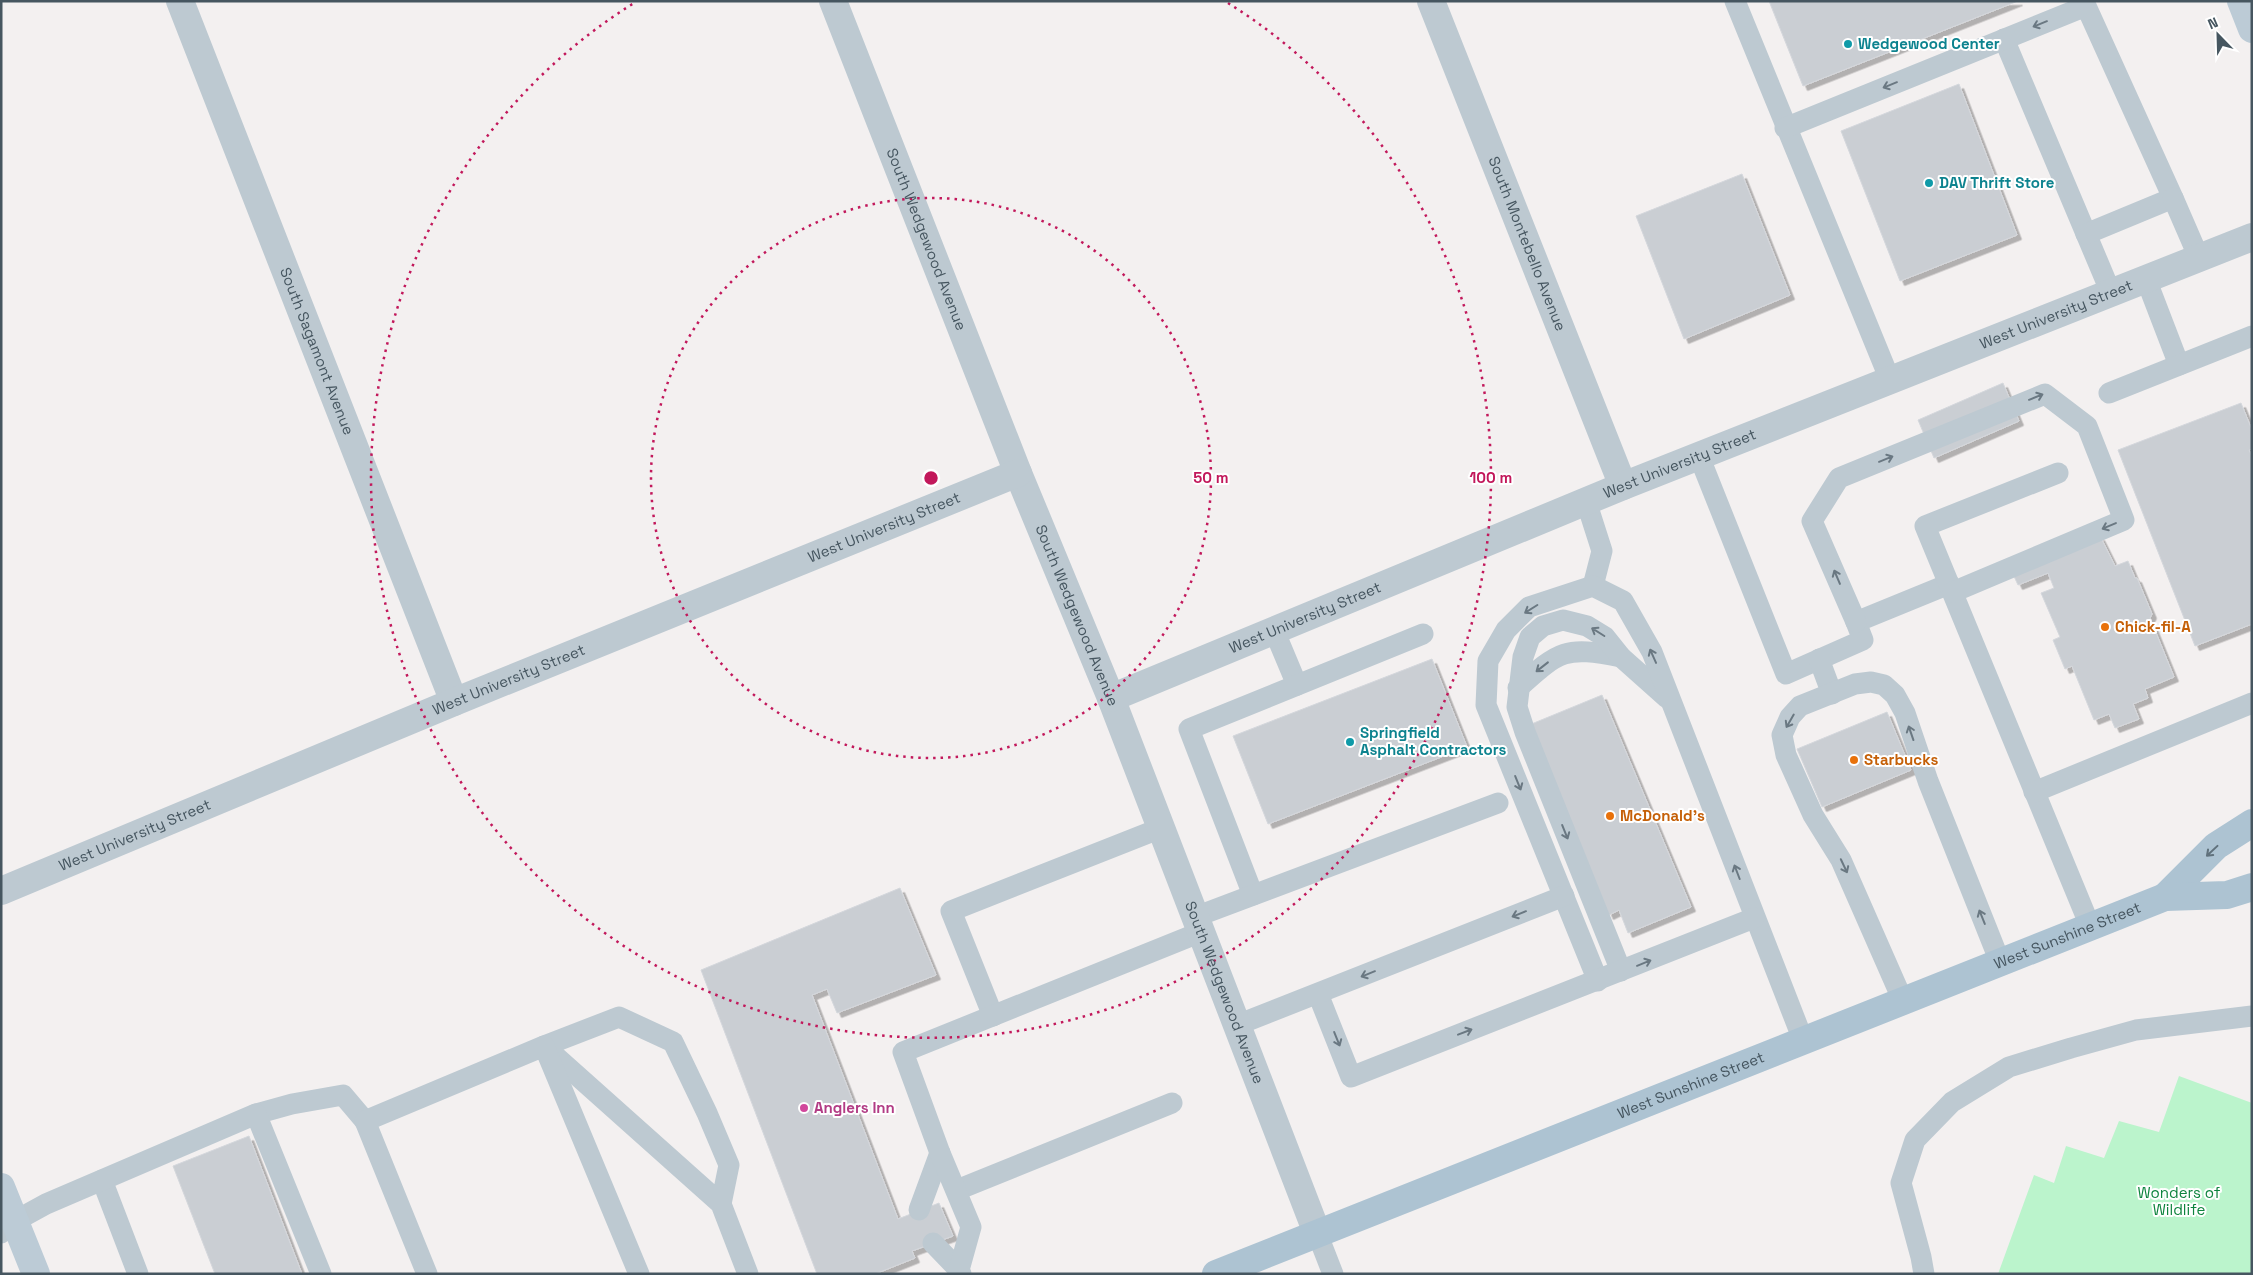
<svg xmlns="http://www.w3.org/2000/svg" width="2253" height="1275" font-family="'Space Grotesk',sans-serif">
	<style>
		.green { fill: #bbf4cc }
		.building { fill: #caced3; stroke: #d4d7dc; filter: url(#shadow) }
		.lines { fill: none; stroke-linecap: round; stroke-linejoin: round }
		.service { stroke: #bdc9d1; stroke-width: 21 }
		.minor { stroke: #bdc9d1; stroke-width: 28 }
		.secondary { stroke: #bccbd6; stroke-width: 28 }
		.primary { stroke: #adc3d2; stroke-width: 28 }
		.oneway { stroke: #6a7882 }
		.oneway2 { stroke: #60717c }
		.ring { fill: none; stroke: #c2185b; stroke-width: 2.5; stroke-dasharray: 2.5 5 }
		.culture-dot { fill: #0f9aa8; stroke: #fff; stroke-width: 2 }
		.food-dot { fill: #e8710a; stroke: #fff; stroke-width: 2 }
		.hotel-dot { fill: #d1479c; stroke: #fff; stroke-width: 2 }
		.labels { text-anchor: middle; stroke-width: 4; stroke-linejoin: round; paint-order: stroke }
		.culture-label { font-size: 15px; font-weight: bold; fill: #0d838f; stroke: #fff; text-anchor: start }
		.street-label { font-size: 15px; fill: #465660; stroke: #fff }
		.food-label { font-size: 15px; font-weight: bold; fill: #c56008; stroke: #fff; text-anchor: start }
		.hotel-label { font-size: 15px; font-weight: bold; fill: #b23c85; stroke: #fff; text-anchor: start }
		.park-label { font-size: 15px; fill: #0e843e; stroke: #fff }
		.centre { fill: #c2185b; stroke: #fff; stroke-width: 2.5 }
		.ring-label { font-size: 15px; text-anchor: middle; font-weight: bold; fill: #c2185b; stroke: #fff; stroke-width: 4; stroke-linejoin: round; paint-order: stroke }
	</style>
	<defs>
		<filter id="shadow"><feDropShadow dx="4.5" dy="4.5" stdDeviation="0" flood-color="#0004"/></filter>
	</defs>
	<rect width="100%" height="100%" fill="#f3f0f0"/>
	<path class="green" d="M2179 1076 2252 1103V1274H1998L2034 1175 2054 1183 2066 1146 2104 1158 2119 1121 2159 1132Z"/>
	<g class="building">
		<path d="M1769 1H2018L1803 86Z"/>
		<path d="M1959 84 2017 235 1900 281 1841 131Z"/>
		<path d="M1742 174 1790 295 1684 339 1636 216Z"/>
		<path d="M2003 383 2019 421 1934 458 1918 420Z"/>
		<path d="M2241 403 2252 430V449L2249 450 2252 457V624L2195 646 2118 450Z"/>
		<path d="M2100 536 2115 566 2128 561 2135 578H2137L2152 614 2150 618 2174 677 2145 689 2148 698 2133 704 2139 719 2115 728 2109 714 2094 720 2072 666 2065 669 2053 640 2060 637 2041 593 2054 588 2048 573 2018 585 2012 572Z"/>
		<path d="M1432 659 1467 747 1268 824 1233 736Z"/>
		<path d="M1602 695 1691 907 1628 933 1619 910 1609 915 1529 725Z"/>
		<path d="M1887 712 1911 770 1822 807 1797 749Z"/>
		<path d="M900 888 936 975 837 1013 827 989 812 995 898 1219 939 1203 953 1236 912 1251 915 1258 875 1274H817L701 970Z"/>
		<path d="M249 1136 302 1274H215L173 1166Z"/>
	</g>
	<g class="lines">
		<g class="service">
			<path d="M1735 1 1890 380"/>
			<path d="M2004 39 2111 293"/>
			<path d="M1785 128 2086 6 2173 198 2086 234"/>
			<path d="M2173 198 2199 258"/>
			<path d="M2146 279 2179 365"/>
			<path d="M2109 393 2252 336"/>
			<path d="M1699 456 1786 674 1863 640 1856 622 1949 584"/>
			<path d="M2058 473 1925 526 2090 926"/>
			<path d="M1586 501 1602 551 1593 586"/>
			<path d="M1856 622 1812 521 1839 478 2045 394 2087 426 2124 520 1953 592"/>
			<path d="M1274 630 1297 685"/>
			<path d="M1819 659 1832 694"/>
			<path d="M1518 688C1560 650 1565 646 1621 657"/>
			<path d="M2034 792 2252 703"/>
			<path d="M1253 895 1189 729 1423 634"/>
			<path d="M1195 917 1498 803"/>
			<path d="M1621 971 1525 732 1517 707 1523 657 1530 637 1543 626 1563 620 1587 626 1605 637 1621 657 1667 698"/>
			<path d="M1598 981 1486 705 1488 661 1506 630 1529 607 1593 586 1623 601 1652 652 1803 1040"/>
			<path d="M1318 994 1351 1077 1754 918"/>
			<path d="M1903 1001 1841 860 1813 815 1786 755 1782 735 1790 717 1800 706 1855 684 1871 682 1884 685 1895 695 1905 713 1928 781 2000 962"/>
			<path d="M993 1016 951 911 1161 828"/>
			<path d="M1237 1025 1564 896"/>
			<path d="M256 1114 292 1104 343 1095 365 1121"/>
			<path d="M102 1180 138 1274"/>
			<path d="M957 1190 1172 1103"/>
			<path d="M721 1204 729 1165 707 1113 673 1042 619 1017 544 1046 721 1204 748 1274"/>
			<path d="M919 1210 940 1153"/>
			<path d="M1 1233 15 1221 46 1204 256 1114 321 1274"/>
			<path d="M1317 1233 1333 1274"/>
			<path d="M933 1243 959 1270"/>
			<path d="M427 1274 365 1121 544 1046 639 1274"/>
			<path d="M961 1274 959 1270 971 1227 940 1153 903 1052 1201 932"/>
			<path d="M1924 1274 1921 1257 1901 1183 1915 1140 1952 1102 2009 1067 2071 1048 2136 1030 2252 1016"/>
		</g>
		<g class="minor">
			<path id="s1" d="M180 1 454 702"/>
			<path id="s2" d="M833 1 1018 473 1111 698 1317 1233"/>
			<path id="s3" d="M1431 1 1623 486"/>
			<path id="s4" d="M1111 698 1623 486 2252 237"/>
			<path id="s5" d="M1 891 454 702 1018 473"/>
		</g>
		<g class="secondary">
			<path d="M2241 1 2252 29"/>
			<path d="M1 1187 36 1274"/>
		</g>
		<g class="primary">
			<path d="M2165 897 2216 846 2252 823"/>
			<path id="s6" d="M1216 1274 2165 897 2227 895 2252 887"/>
		</g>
	</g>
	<defs><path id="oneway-shaft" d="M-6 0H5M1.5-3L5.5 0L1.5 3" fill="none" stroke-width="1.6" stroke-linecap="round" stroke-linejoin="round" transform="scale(1.25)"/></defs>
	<g class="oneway">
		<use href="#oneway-shaft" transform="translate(2040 24) rotate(158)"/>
		<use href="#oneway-shaft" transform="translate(1890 85) rotate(158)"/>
		<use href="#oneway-shaft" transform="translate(2036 397) rotate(-22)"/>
		<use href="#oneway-shaft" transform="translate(1886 459) rotate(-22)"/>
		<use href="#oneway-shaft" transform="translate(2109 526) rotate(157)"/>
		<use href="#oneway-shaft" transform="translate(1837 577) rotate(-113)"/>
		<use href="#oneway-shaft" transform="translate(1531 609) rotate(148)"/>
		<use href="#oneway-shaft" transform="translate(1598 632) rotate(-148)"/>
		<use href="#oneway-shaft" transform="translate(1653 656) rotate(-114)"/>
		<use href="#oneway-shaft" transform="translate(1542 667) rotate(142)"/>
		<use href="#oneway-shaft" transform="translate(1790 721) rotate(120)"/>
		<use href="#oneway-shaft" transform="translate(1911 733) rotate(-109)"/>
		<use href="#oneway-shaft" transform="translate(1518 783) rotate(68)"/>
		<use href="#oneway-shaft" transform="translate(1565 832) rotate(68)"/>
		<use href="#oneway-shaft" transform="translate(1844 866) rotate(65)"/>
		<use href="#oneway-shaft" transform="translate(1737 872) rotate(-111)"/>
		<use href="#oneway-shaft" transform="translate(1519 914) rotate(158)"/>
		<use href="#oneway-shaft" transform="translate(1982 917) rotate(-112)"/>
		<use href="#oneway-shaft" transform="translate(1644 963) rotate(-22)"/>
		<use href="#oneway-shaft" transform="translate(1368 974) rotate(158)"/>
		<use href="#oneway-shaft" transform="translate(1465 1032) rotate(-21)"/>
		<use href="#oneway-shaft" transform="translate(1337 1039) rotate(68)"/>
	</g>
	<use class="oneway2" href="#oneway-shaft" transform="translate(2212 851) rotate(137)"/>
	<g class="ring">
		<circle cx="931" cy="478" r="280"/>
		<path d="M1228 3A560 560 0 1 1 634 3"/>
	</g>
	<g class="culture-dot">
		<circle cx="1848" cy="44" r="5"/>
		<circle cx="1929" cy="183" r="5"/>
		<circle cx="1350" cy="742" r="5"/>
	</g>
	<g class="food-dot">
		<circle cx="2105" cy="627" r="5"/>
		<circle cx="1854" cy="760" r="5"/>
		<circle cx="1610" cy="816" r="5"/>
	</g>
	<circle class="hotel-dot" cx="804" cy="1108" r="5"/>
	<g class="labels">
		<g class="culture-label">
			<text x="1858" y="49">Wedgewood Center</text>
			<text x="1939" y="188">DAV Thrift Store</text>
			<text x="1360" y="738">Springfield<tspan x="1360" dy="17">Asphalt Contractors</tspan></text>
		</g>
		<g class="street-label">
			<text dy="5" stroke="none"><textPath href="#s2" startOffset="256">South Wedgewood Avenue</textPath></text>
			<text dy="5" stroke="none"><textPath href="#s3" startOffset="261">South Montebello Avenue</textPath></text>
			<text dy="5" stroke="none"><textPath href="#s4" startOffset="1020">West University Street</textPath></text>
			<text dy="5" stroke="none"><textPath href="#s1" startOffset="376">South Sagamont Avenue</textPath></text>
			<text dy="5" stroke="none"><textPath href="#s4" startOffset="615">West University Street</textPath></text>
			<text dy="5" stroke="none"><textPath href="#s5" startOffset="955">West University Street</textPath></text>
			<text dy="5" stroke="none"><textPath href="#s2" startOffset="661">South Wedgewood Avenue</textPath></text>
			<text dy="5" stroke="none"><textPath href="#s4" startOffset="210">West University Street</textPath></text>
			<text dy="5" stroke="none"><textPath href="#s5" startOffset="550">West University Street</textPath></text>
			<text dy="5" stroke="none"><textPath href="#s5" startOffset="145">West University Street</textPath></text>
			<text dy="5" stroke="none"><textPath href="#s6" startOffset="916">West Sunshine Street</textPath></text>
			<text dy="5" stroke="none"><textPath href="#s2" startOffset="1066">South Wedgewood Avenue</textPath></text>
			<text dy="5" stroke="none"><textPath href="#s6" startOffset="511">West Sunshine Street</textPath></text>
		</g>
		<g class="food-label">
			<text x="2115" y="632">Chick-fil-A</text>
			<text x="1864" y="765">Starbucks</text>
			<text x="1620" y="821">McDonald's</text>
		</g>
		<g class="hotel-label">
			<text x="814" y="1113">Anglers Inn</text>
		</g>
		<g class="park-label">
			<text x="2179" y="1198">Wonders of<tspan x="2179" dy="17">Wildlife</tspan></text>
		</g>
	</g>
	<circle cx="931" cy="478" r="8" class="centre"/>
	<g class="ring-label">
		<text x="1211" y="483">50 m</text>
		<text x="1491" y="483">100 m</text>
	</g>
	<rect width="2253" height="1275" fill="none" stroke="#465660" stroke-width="5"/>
	<g transform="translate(2218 35) rotate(337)" stroke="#ffffff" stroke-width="4" paint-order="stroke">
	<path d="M0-4L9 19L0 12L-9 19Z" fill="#465660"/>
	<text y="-8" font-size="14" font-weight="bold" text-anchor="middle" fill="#465660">N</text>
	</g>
</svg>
